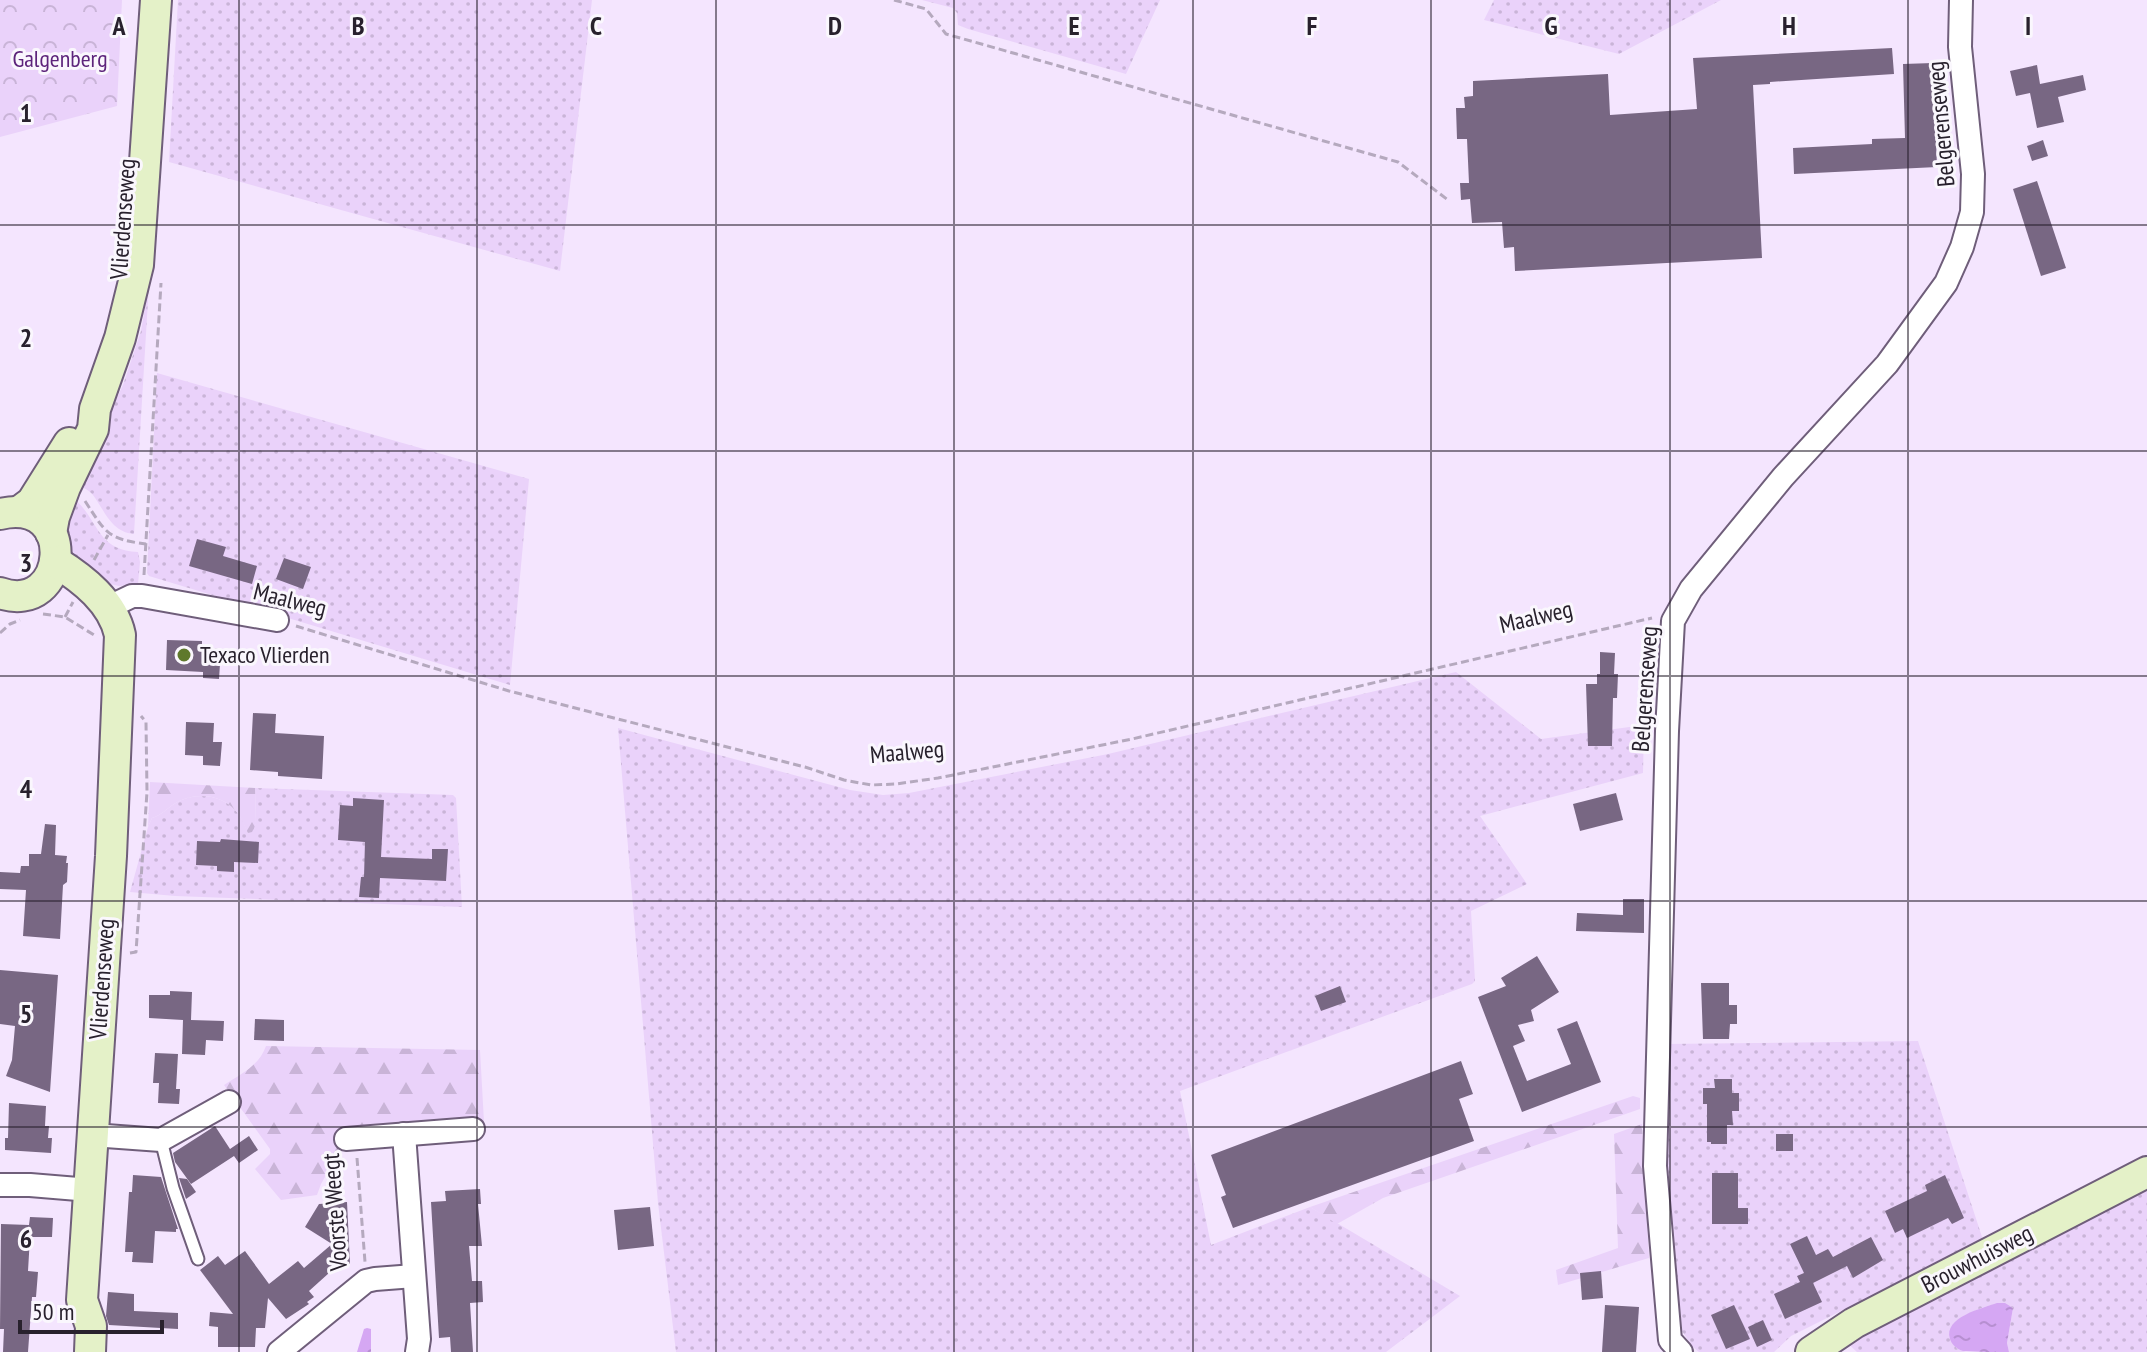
<svg xmlns="http://www.w3.org/2000/svg" width="2147" height="1352" font-family="'PT Sans Narrow',sans-serif">
	<style>
		.grass { fill: url(#grass-dots) }
		.forest { fill: url(#forest-firs) }
		.park { fill: url(#park-crowns) }
		.water { fill: url(#water-ripples) }
		.building { fill: #786783 }
		.lines { fill: none; stroke-linecap: round; stroke-linejoin: round }
		.lane-casing { stroke: #6f5e7a; stroke-width: 15 }
		.street-casing { stroke: #6f5e7a; stroke-width: 26 }
		.secondary-casing { stroke: #6f5e7a; stroke-width: 34 }
		.path { stroke: #b5a9be; stroke-width: 3; stroke-dasharray: 8 4; stroke-linecap: butt }
		.lane { stroke: #fff; stroke-width: 11 }
		.street { stroke: #fff; stroke-width: 22 }
		.secondary { stroke: #e4f1c8; stroke-width: 30 }
		.grid { fill: none; stroke: #28212d; stroke-width: 2; stroke-opacity: 0.55 }
		.poi-dot { fill: #5f792c; stroke: #faf7fd; stroke-width: 3 }
		.labels { text-anchor: middle; stroke-width: 6; stroke-linejoin: round; paint-order: stroke }
		.park-label { font-size: 24px; fill: #5d247b; stroke: #faf7fd }
		.street-label { font-size: 24px; fill: #28212d; stroke: #faf7fd }
		.poi-label { font-size: 24px; fill: #28212d; stroke: #faf7fd; text-anchor: start }
		.grid-label { font-size: 26px; text-anchor: middle; font-weight: bold; fill: #28212d; stroke: #faf7fd; stroke-width: 6; stroke-linejoin: round; paint-order: stroke }
	</style>
	<defs>
		<pattern id="grass-dots" width="8" height="8" patternUnits="userSpaceOnUse" patternTransform="scale(2)"><rect width="8" height="8" fill="#ead2fa"/><path d="M2 2h.1M6 6h.1" fill="none" stroke="#c9b4d7" stroke-width="1.8" stroke-linecap="round"/></pattern>
		<pattern id="forest-firs" width="22" height="20" patternUnits="userSpaceOnUse" patternTransform="scale(2)"><rect width="22" height="20" fill="#ead2fa"/><path d="M5 1l3.5 6h-7zM16 11l3.5 6h-7z" fill="#c9b4d7"/></pattern>
		<pattern id="park-crowns" width="20" height="18" patternUnits="userSpaceOnUse" patternTransform="scale(2)"><rect width="20" height="18" fill="#ead2fa"/><path d="M2 6a3 3 0 1 1 6 0M12 15a3 3 0 1 1 6 0" fill="none" stroke="#c9b4d7"/></pattern>
		<pattern id="water-ripples" width="26" height="14" patternUnits="userSpaceOnUse" patternTransform="scale(2)"><rect width="26" height="14" fill="#d5a7f3"/><path d="M2 4q2-2 4 0t4 0M15 11q2-2 4 0t4 0" fill="none" stroke="#b78fd1"/></pattern>
	</defs>
	<rect width="100%" height="100%" fill="#f4e5fe"/>
	<g class="grass">
		<path d="M178 0H592L560 271 169 162Z"/>
		<path d="M922 0H1160L1126 74 968 29 958 25 957 13 953 8Z"/>
		<path d="M1494 0H1721L1619 54 1484 20Z"/>
		<path d="M149 284 134 534C111 532 105 511 93 495 88 489 82 487 76 484L123 385 141 331Z"/>
		<path d="M157 373 529 479 510 685 149 576 147 573Z"/>
		<path d="M69 495C100 516 93 550 138 552L140 562 138 584 119 586 92 580 67 550 62 512Z"/>
		<path d="M1456 672 1541 739 1644 725 1643 773 1480 816 1527 884 1471 911 1475 981 1472 984 1180 1091 1211 1245 1310 1207 1460 1296 1386 1352H676L658 1203 618 728 850 790 883 795 909 793 1108 754Z"/>
		<path d="M255 788 453 795 456 798 462 907 175 896 130 892 148 827 152 818C162 815 166 809 174 804 192 792 220 793 235 810 241 815 245 826 248 833L256 824Z"/>
		<path d="M1918 1041 1983 1240 1791 1336 1774 1352H1699L1693 1347 1675 1321 1663 1176 1665 1044Z"/>
		<path d="M2147 1184V1352H2009L2007 1343 2013 1308C1997 1298 1977 1310 1961 1317L1956 1348 1966 1352H1857L1843 1339Z"/>
	</g>
	<g class="forest">
		<path d="M150 782 255 788 256 824 252 832 248 833C244 826 241 815 235 810 220 793 192 792 174 804 166 809 162 815 152 818L148 827Z"/>
		<path d="M266 1046 480 1050 484 1122 341 1133 343 1145 321 1184 317 1195 281 1200 255 1169 270 1154V1149L224 1085C241 1074 259 1066 266 1046Z"/>
		<path d="M1633 1096 1640 1098V1109L1383 1198 1337 1224 1310 1207Z"/>
		<path d="M1642 1124 1649 1258 1558 1285 1556 1270 1618 1248 1614 1134Z"/>
	</g>
	<path class="park" d="M0 0H122L117 106 0 137Z"/>
	<g class="water">
		<path d="M1997 1303H2005L2013 1308 2007 1343 2009 1352C1995 1352 1977 1352 1963 1351 1957 1349 1952 1345 1950 1339 1943 1317 1983 1308 1997 1303Z"/>
		<path d="M367 1328 371 1329V1352H357L364 1329Z"/>
	</g>
	<g class="building">
		<path d="M1892 48 1894 74 1770 82V84L1753 85 1762 258 1515 271 1514 247 1504 248 1502 222 1472 223 1470 199 1461 200 1460 183H1469L1467 139H1457L1456 108H1465L1464 97 1473 96V81L1608 74 1610 115 1697 109 1693 58Z"/>
		<path d="M1933 63 1937 167 1794 174 1793 148 1872 144V139L1905 138 1903 64Z"/>
		<path d="M2037 65 2040 84 2083 75 2086 90 2058 97 2064 122 2037 128 2030 93 2016 96 2010 71Z"/>
		<path d="M2043 140 2048 156 2032 161 2027 146Z"/>
		<path d="M2037 181 2066 268 2041 276 2013 189Z"/>
		<path d="M197 539 226 547 223 556 257 566 252 584 189 566Z"/>
		<path d="M284 558 311 567 303 589 276 579Z"/>
		<path d="M167 640 202 641V648L221 649 219 679 203 678V672L166 670Z"/>
		<path d="M1600 652 1615 653 1614 674H1618L1617 698H1613L1612 746H1588L1586 684H1597V674H1600Z"/>
		<path d="M253 713 276 714 275 733 324 736 322 779 278 776V772L250 770Z"/>
		<path d="M186 722 214 723 213 742H222L220 766 203 765V756L185 755Z"/>
		<path d="M1616 793 1623 820 1580 831 1573 804Z"/>
		<path d="M353 798 384 800 381 857 432 859V849H448L446 881 380 878 379 898 359 897 361 877H364L365 842 338 840 340 805 353 806Z"/>
		<path d="M45 824 56 825 55 855 67 856 66 863H68L67 882 63 885 60 939 23 936 26 890 0 889V872L20 873 21 866H29V854H41Z"/>
		<path d="M221 839 259 842 258 863 234 862V872L217 871V866L196 865 197 841 220 842Z"/>
		<path d="M1623 899H1644V933L1576 931 1577 913 1623 915Z"/>
		<path d="M1537 956 1559 992 1531 1010 1534 1021 1518 1025 1525 1041 1513 1046 1527 1081 1571 1064 1557 1029 1577 1021 1601 1082 1522 1112 1478 997 1506 986 1501 978Z"/>
		<path d="M0 970 58 975 50 1092 6 1076 12 1060 15 1026 0 1024Z"/>
		<path d="M1701 983H1729V1005H1737V1024H1730L1729 1039H1703Z"/>
		<path d="M1340 986 1346 1002 1321 1011 1315 996Z"/>
		<path d="M170 991 192 992 191 1020 224 1021 223 1041 206 1040 205 1055 182 1054 183 1020 149 1018V995H170Z"/>
		<path d="M255 1019 284 1020V1041L254 1040Z"/>
		<path d="M155 1053 178 1054 176 1089H180L179 1104 158 1103 159 1083H153Z"/>
		<path d="M1461 1061 1473 1094 1459 1099 1474 1141 1233 1228 1221 1197 1226 1195 1211 1155Z"/>
		<path d="M1714 1079H1732V1093H1739V1111H1732L1733 1125H1727V1144H1711V1142H1707V1104H1703V1088H1715Z"/>
		<path d="M9 1103 46 1106 45 1126H49L48 1138H52L51 1153 5 1150V1138H8Z"/>
		<path d="M215 1126 230 1149 249 1136 258 1150 239 1163 234 1156 191 1184 175 1162 173 1153Z"/>
		<rect x="1776" y="1134" width="17" height="17"/>
		<path d="M1712 1173H1738V1208H1748V1224H1712Z"/>
		<path d="M133 1175 161 1177 178 1229H176V1232L155 1231 153 1263 132 1262 133 1252H125L129 1192H132Z"/>
		<path d="M1945 1175 1964 1218 1952 1224 1948 1218 1907 1238 1903 1229 1895 1233 1885 1211 1927 1191 1925 1185Z"/>
		<path d="M179 1178 187 1179 196 1192 186 1199Z"/>
		<path d="M480 1189 481 1204H478L482 1246H469L472 1281H482L483 1302 470 1303 473 1352H451L450 1337 439 1338 431 1202 446 1201 445 1191Z"/>
		<path d="M347 1202 350 1264H339L309 1291 314 1297 307 1302 309 1304 286 1319 268 1298 265 1328H256L255 1347H218V1327L209 1326 210 1312 233 1314 200 1270 218 1256 225 1265 245 1251 269 1284 298 1261 304 1268 332 1244 305 1227 319 1204Z"/>
		<path d="M650 1207 654 1246 618 1250 614 1210Z"/>
		<path d="M30 1217 53 1218 52 1237H30L28 1271 38 1272 36 1297H32L28 1352H3L4 1329H0L1 1224 29 1225Z"/>
		<path d="M1807 1236 1816 1255 1828 1249 1833 1257 1871 1237 1883 1260 1853 1278 1847 1266 1813 1283 1822 1302 1785 1319 1774 1294 1800 1282 1797 1276 1804 1273 1790 1244Z"/>
		<path d="M1601 1271 1603 1298 1582 1300 1580 1273Z"/>
		<path d="M108 1292 134 1294V1311L178 1313V1329L109 1325 106 1316Z"/>
		<path d="M1605 1305 1639 1307 1636 1352H1602Z"/>
		<path d="M1734 1305 1750 1339 1726 1349 1711 1315Z"/>
		<path d="M1763 1320 1772 1340 1757 1347 1748 1327Z"/>
	</g>
	<g class="lines">
		<g class="lane-casing">
			<path id="lane" d="M161 1140 173 1188 198 1259"/>
		</g>
		<g class="street-casing">
			<g id="street">
				<path d="M107 608 132 596H142L277 620"/>
				<path d="M404 1134 419 1339 417 1352"/>
				<path d="M92 1135 161 1140 229 1102"/>
				<path d="M346 1139 473 1129"/>
				<path d="M0 1185H30L90 1190"/>
				<path d="M279 1352 366 1281 375 1279 414 1276"/>
				<path d="M1681 1352 1670 1340 1655 1166 1667 731 1673 621 1691 589 1783 477 1887 364 1946 283 1962 247 1972 212 1973 174 1960 47 1961 0"/>
			</g>
		</g>
		<g class="secondary-casing">
			<g id="secondary">
				<path d="M20 511 32 502 69 443"/>
				<path d="M0 514C80 496 68 617 0 593"/>
				<path d="M51 533 54 517 65 487 93 429 95 409 120 338 138 265 156 0"/>
				<path d="M56 562C83 579 113 602 120 635L111 856 82 1300 91 1326 90 1352"/>
				<path d="M1811 1352 1854 1323 2147 1172"/>
			</g>
		</g>
		<g class="path">
			<path d="M894 0 926 9 946 34 1398 162 1448 200"/>
			<path d="M85 501C106 533 107 539 146 544"/>
			<path d="M94 560 108 535"/>
			<path d="M144 575 161 283"/>
			<path d="M43 614 65 617 94 635"/>
			<path d="M65 617 73 602"/>
			<path d="M296 626 509 691 805 767 844 780 871 785 896 784 938 778 1132 739 1652 618"/>
			<path d="M0 633 10 624 20 620"/>
			<path d="M130 953 136 952 147 792 146 722 141 716"/>
			<path d="M357 1158 365 1262"/>
		</g>
		<use href="#lane" class="lane"/>
		<use href="#street" class="street"/>
		<use href="#secondary" class="secondary"/>
	</g>
	<path class="grid" d="M239 0V1352M477 0V1352M716 0V1352M954 0V1352M1193 0V1352M1431 0V1352M1670 0V1352M1908 0V1352M0 225H2147M0 451H2147M0 676H2147M0 901H2147M0 1127H2147"/>
	<circle class="poi-dot" cx="184" cy="655" r="8"/>
	<g class="labels">
		<g class="park-label">
			<text x="60" y="67">Galgenberg</text>
		</g>
		<g class="street-label">
			<text transform="translate(1941 124) rotate(-95)" y="8">Belgerenseweg</text>
			<text transform="translate(123 219) rotate(-86)" y="8">Vlierdenseweg</text>
			<text transform="translate(290 600) rotate(14)" y="8">Maalweg</text>
			<text transform="translate(1536 617) rotate(-13)" y="8">Maalweg</text>
			<text transform="translate(1645 689) rotate(-86)" y="8">Belgerenseweg</text>
			<text transform="translate(907 752) rotate(-5)" y="8">Maalweg</text>
			<text transform="translate(102 979) rotate(-86)" y="8">Vlierdenseweg</text>
			<text transform="translate(335 1212) rotate(-94)" y="8">Voorste Weegt</text>
			<text transform="translate(1977 1259) rotate(-27)" y="8">Brouwhuisweg</text>
		</g>
		<g class="poi-label">
			<text x="200" y="663">Texaco Vlierden</text>
		</g>
	</g>
	<g class="grid-label">
		<text x="119" y="35">A</text>
		<text x="358" y="35">B</text>
		<text x="596" y="35">C</text>
		<text x="835" y="35">D</text>
		<text x="1074" y="35">E</text>
		<text x="1312" y="35">F</text>
		<text x="1551" y="35">G</text>
		<text x="1789" y="35">H</text>
		<text x="2028" y="35">I</text>
		<text x="26" y="122">1</text>
		<text x="26" y="347">2</text>
		<text x="26" y="572">3</text>
		<text x="26" y="798">4</text>
		<text x="26" y="1023">5</text>
		<text x="26" y="1248">6</text>
	</g>
	<path d="M20 1320v12h142v-12" fill="none" stroke="#28212d" stroke-width="4"/>
	<text x="32" y="1320" font-size="24" fill="#28212d" stroke="#faf7fd" stroke-width="6" paint-order="stroke">50 m</text>
</svg>
